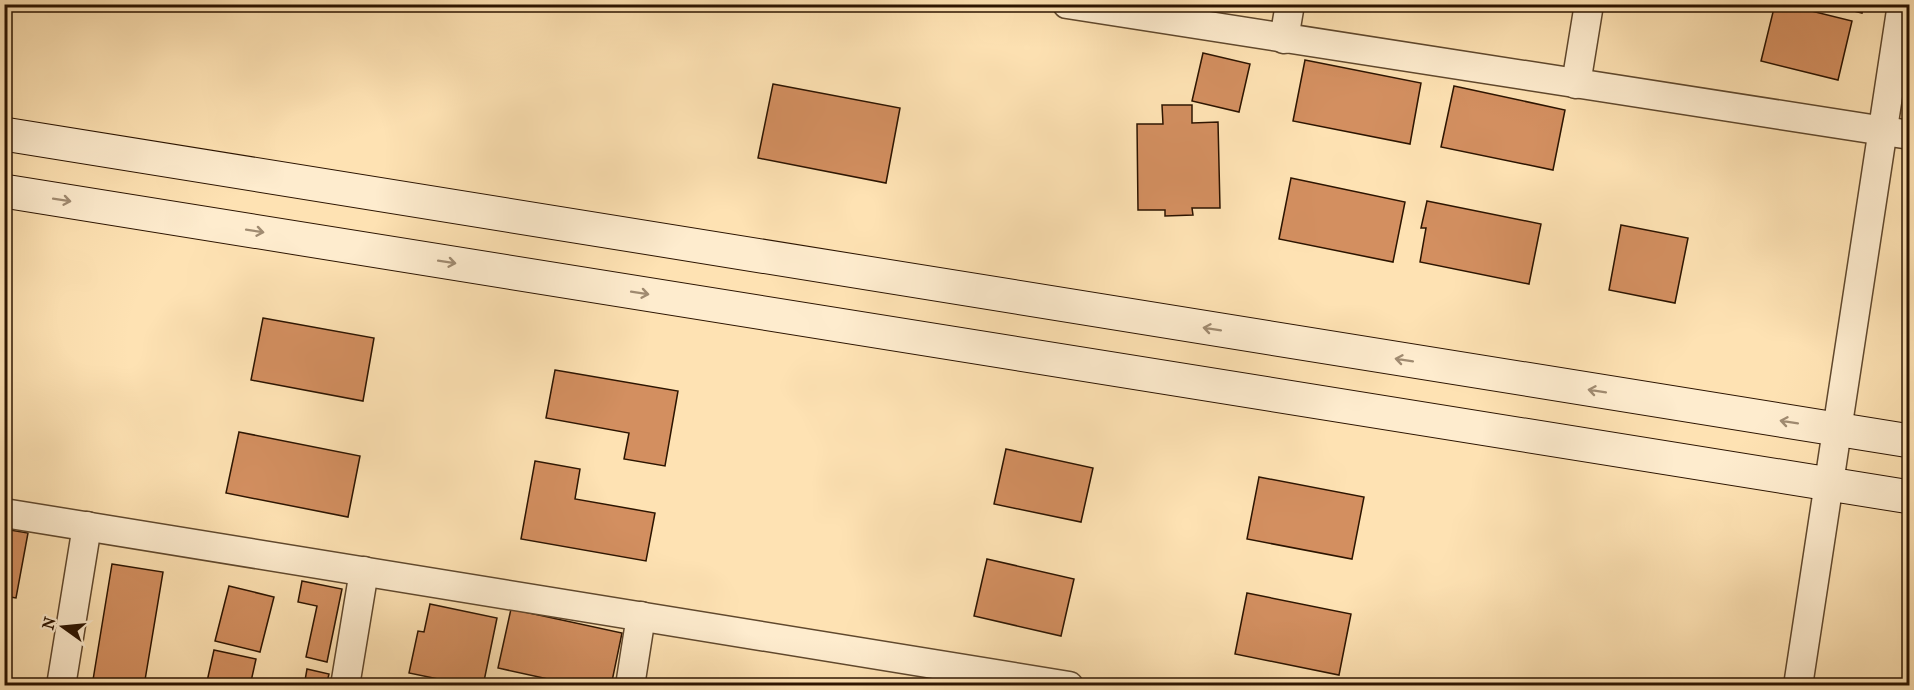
<svg xmlns="http://www.w3.org/2000/svg" width="1914" height="690" font-family="'IM FELL French Canon',serif">
	<style>
		.building { fill: #d38f60; stroke: #2c1400; stroke-width: 1.5 }
		.lines { fill: none; stroke-linecap: round; stroke-linejoin: round }
		.minor-casing { stroke: #60482d; stroke-width: 31 }
		.secondary-casing { stroke: #2c1400; stroke-width: 35 }
		.minor { stroke: #feecce; stroke-width: 28 }
		.secondary { stroke: #feecce; stroke-width: 33 }
		.oneway { stroke: #a08b71 }
	</style>
	<rect width="100%" height="100%" fill="#fee2b3"/>
	<filter id="stains"><feTurbulence type="fractalNoise" baseFrequency=".00333" numOctaves="4"/><feColorMatrix values="0 0 0 0 .2 0 0 0 0 .09 0 0 0 0 .02 0 0 0 .5 -.17"/></filter>
	<radialGradient id="worn" r=".72"><stop offset=".6" stop-color="#630" stop-opacity="0"/><stop offset="1" stop-color="#630" stop-opacity=".3"/></radialGradient>
	<g class="building">
		<path d="M1775 4H1783L1852 21 1838 80 1761 61Z"/>
		<path d="M1839 4H1864L1862 13 1838 7Z"/>
		<path d="M1203 53 1250 64 1239 112 1192 101Z"/>
		<path d="M1305 60 1421 83 1410 144 1293 121Z"/>
		<path d="M773 84 900 108 886 183 758 158Z"/>
		<path d="M1454 86 1565 110 1553 170 1441 147Z"/>
		<path d="M1162 105H1192V123L1218 122 1220 208H1192L1193 215 1165 216V210H1138L1137 124H1163Z"/>
		<path d="M1291 178 1405 202 1393 262 1279 239Z"/>
		<path d="M1427 201 1541 224 1529 284 1420 262 1426 228H1421Z"/>
		<path d="M1621 225 1688 238 1675 303 1609 290Z"/>
		<path d="M263 318 374 338 363 401 251 380Z"/>
		<path d="M555 370 678 391 665 466 624 459 629 433 546 418Z"/>
		<path d="M239 432 360 456 348 517 226 493Z"/>
		<path d="M1006 449 1093 468 1081 522 994 504Z"/>
		<path d="M535 461 580 469 575 499 655 513 646 561 521 539Z"/>
		<path d="M1259 477 1364 497 1352 559 1247 539Z"/>
		<path d="M4 529 28 533 16 598 4 596Z"/>
		<path d="M987 559 1074 579 1061 636 974 616Z"/>
		<path d="M112 564 163 572 144 686H92Z"/>
		<path d="M302 581 342 589 327 662 306 657 317 606 298 602Z"/>
		<path d="M229 586 274 597 260 652 215 641Z"/>
		<path d="M1247 593 1351 614 1339 675 1235 654Z"/>
		<path d="M430 604 497 618 483 686H472L409 673 418 631 424 632Z"/>
		<path d="M4 605 10 606 4 632Z"/>
		<path d="M511 609 622 633 611 686H580L498 668Z"/>
		<path d="M214 650 256 659 250 686H206Z"/>
		<path d="M307 669 329 674 326 686H304Z"/>
	</g>
	<g class="lines">
		<g class="minor-casing">
			<g id="minor">
				<path d="M1067 4 1910 135"/>
				<path d="M1284 39 1290 4"/>
				<path d="M1576 84 1589 4"/>
				<path d="M4 513 1069 686"/>
				<path d="M61 686 87 526"/>
				<path d="M345 686 364 571"/>
				<path d="M630 686 641 616"/>
				<path d="M1798 686 1902 4"/>
			</g>
		</g>
		<g class="secondary-casing">
			<g id="secondary">
				<path d="M4 134 1910 441"/>
				<path d="M4 191 1910 497"/>
			</g>
		</g>
		<use href="#minor" class="minor"/>
		<use href="#secondary" class="secondary"/>
	</g>
	<defs><path id="oneway-shaft" d="M-6 0H5M1.5-3L5.5 0L1.5 3" fill="none" stroke-width="1.6" stroke-linecap="round" stroke-linejoin="round" transform="scale(1.5)"/></defs>
	<g class="oneway">
		<use href="#oneway-shaft" transform="translate(62 200) rotate(9)"/>
		<use href="#oneway-shaft" transform="translate(255 231) rotate(9)"/>
		<use href="#oneway-shaft" transform="translate(447 262) rotate(9)"/>
		<use href="#oneway-shaft" transform="translate(640 293) rotate(9)"/>
		<use href="#oneway-shaft" transform="translate(1212 329) rotate(-171)"/>
		<use href="#oneway-shaft" transform="translate(1404 360) rotate(-171)"/>
		<use href="#oneway-shaft" transform="translate(1597 391) rotate(-171)"/>
		<use href="#oneway-shaft" transform="translate(1789 422) rotate(-171)"/>
	</g>
	<rect width="1914" height="690" fill="none" stroke="#fee2b3" stroke-width="24"/>
	<rect x="6" y="6" width="1902" height="678" fill="none" stroke="#2c1400" stroke-width="3"/>
	<rect x="12" y="12" width="1890" height="666" fill="none" stroke="#2c1400" stroke-width="1.5"/>
	<g transform="translate(63 627) rotate(285)" stroke="#feecce" stroke-width="4.5" paint-order="stroke">
	<path d="M0-4.5L10 22L0 15L-10 22Z" fill="#2c1400"/>
	<text y="-9" font-size="16" font-weight="bold" text-anchor="middle" fill="#2c1400">N</text>
	</g>
	<rect width="100%" height="100%" filter="url(#stains)"/>
	<rect width="100%" height="100%" fill="url(#worn)"/>
</svg>
